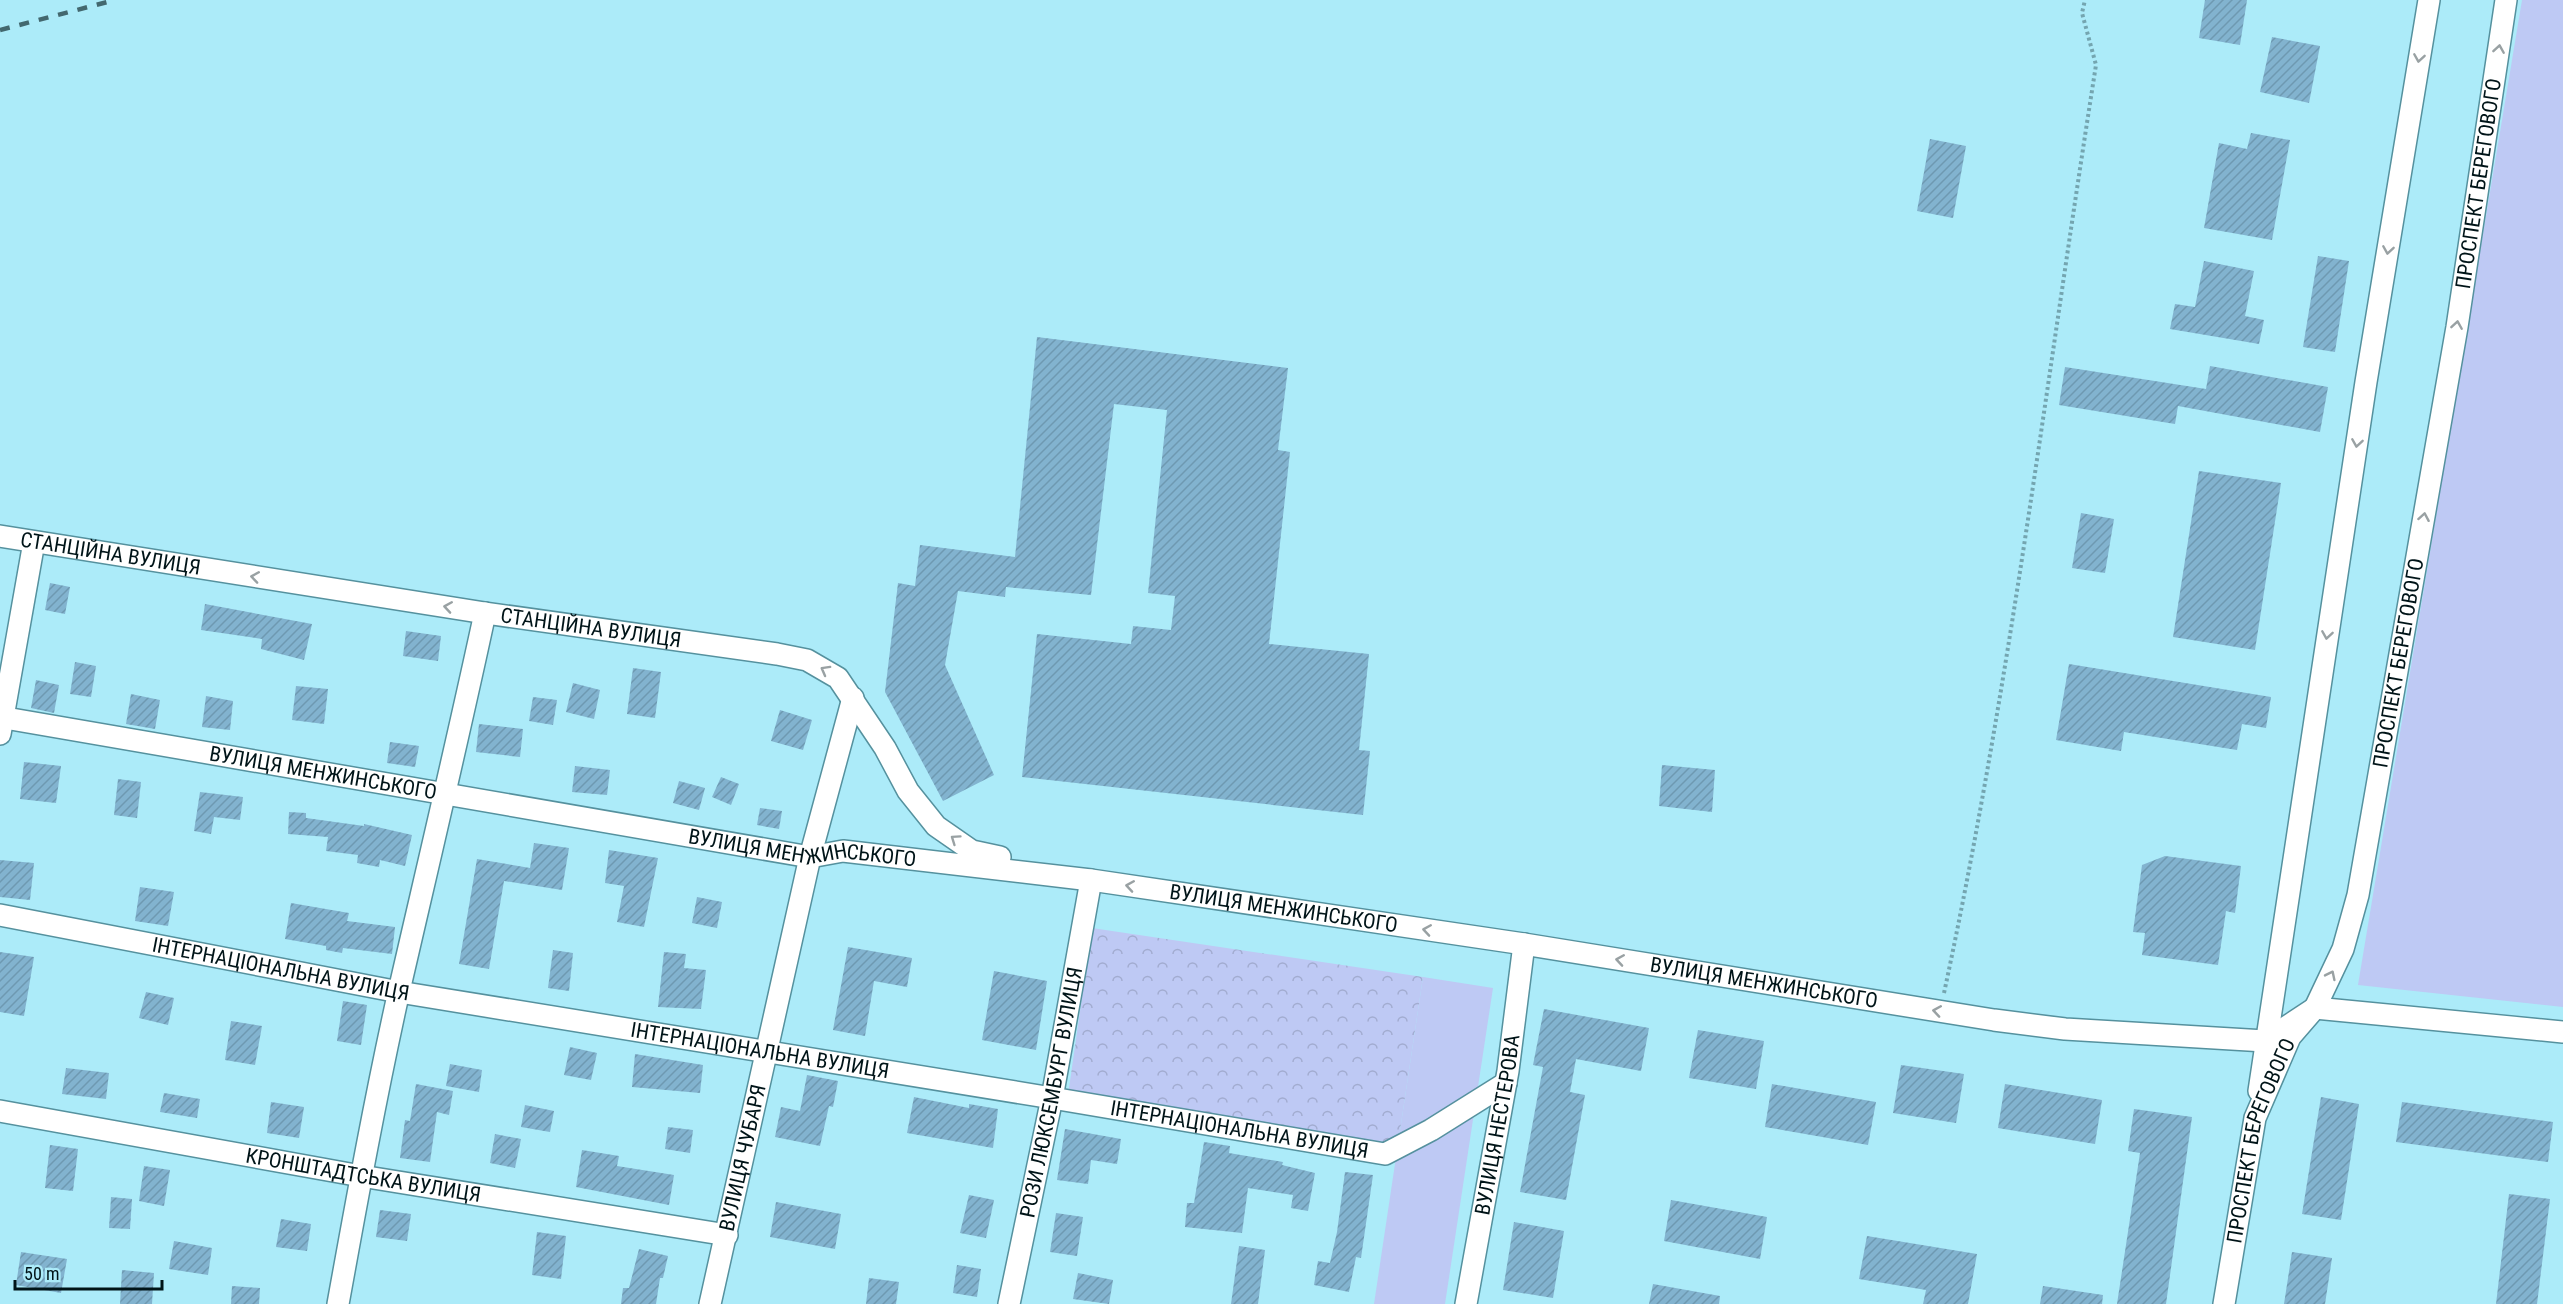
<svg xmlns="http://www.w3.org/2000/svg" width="2563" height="1304" font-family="'Roboto Condensed',sans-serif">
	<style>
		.green { fill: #bec9f4 }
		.forest { fill: url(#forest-crowns) }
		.building { fill: url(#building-hatch) }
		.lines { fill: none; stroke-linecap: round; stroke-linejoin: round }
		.minor-casing { stroke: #55919e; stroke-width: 24 }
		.path { stroke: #74a5b0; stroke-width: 4; stroke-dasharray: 3 3; stroke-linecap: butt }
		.minor { stroke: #fff; stroke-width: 21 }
		.rail { stroke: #43686f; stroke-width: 4.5; stroke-dasharray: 10 10; stroke-linecap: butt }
		.oneway { stroke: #99a1a3 }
		.labels { text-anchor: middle; stroke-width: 5; stroke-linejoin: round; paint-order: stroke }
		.street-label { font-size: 21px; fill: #001418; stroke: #acebf9 }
	</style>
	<defs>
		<pattern id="forest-crowns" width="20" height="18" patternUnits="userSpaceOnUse" patternTransform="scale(1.5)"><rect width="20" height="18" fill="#bec9f4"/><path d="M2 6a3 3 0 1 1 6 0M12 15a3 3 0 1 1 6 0" fill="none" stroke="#a2acd0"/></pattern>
		<pattern id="building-hatch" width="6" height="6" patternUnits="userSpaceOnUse" patternTransform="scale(1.5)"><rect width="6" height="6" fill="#82b3cf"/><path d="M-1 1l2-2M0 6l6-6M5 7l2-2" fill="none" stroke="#6e99b1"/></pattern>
	</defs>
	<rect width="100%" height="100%" fill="#acebf9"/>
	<g class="green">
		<path d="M2522 0H2563V1007L2358 985Z"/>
		<path d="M1423 977 1493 988 1445 1304H1374Z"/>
	</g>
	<path class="forest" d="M1092 928 1423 977 1398 1144 1068 1095Z"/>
	<g class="building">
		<path d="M2205 0H2247L2240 45 2199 38Z"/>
		<path d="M2272 37 2320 46 2309 103 2260 92Z"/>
		<path d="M2251 133 2290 140 2272 240 2204 228 2219 143 2247 149Z"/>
		<path d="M1930 139 1966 146 1953 218 1917 211Z"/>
		<path d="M2318 256 2349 261 2335 352 2303 347Z"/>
		<path d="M2204 261 2254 271 2245 316 2264 320 2259 344 2170 329 2175 304 2195 307Z"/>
		<path d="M1037 337 1288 368 1278 450 1290 452 1269 644 1369 654 1359 750 1370 751 1363 815 1022 777 1037 634 1131 644 1133 626 1171 630 1175 596 1148 593 1167 410 1114 404 1091 595 1006 587 1005 597 958 591 945 665 994 775 943 801 885 692 898 583 915 586 920 545 1015 557Z"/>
		<path d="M2210 366 2328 387 2320 432 2178 406 2175 424 2059 405 2065 367 2206 389Z"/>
		<path d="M2199 471 2281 483 2255 650 2173 637Z"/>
		<path d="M2081 513 2114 519 2105 573 2072 568Z"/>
		<path d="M50 583 70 587 65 614 45 610Z"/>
		<path d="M205 604 312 624 304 660 261 649 262 639 201 630Z"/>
		<path d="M406 631 441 636 438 661 403 656Z"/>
		<path d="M75 662 96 666 91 697 70 694Z"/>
		<path d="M2069 664 2271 697 2266 728 2242 724 2237 750 2124 732 2121 751 2056 740Z"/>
		<path d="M633 668 661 672 655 718 627 714Z"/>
		<path d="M36 680 59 685 54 713 31 708Z"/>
		<path d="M573 683 600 690 594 719 566 712Z"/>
		<path d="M296 686 328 689 324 724 292 720Z"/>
		<path d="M131 694 160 700 155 729 126 724Z"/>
		<path d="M206 696 233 701 230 730 202 727Z"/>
		<path d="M533 697 557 700 553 725 529 721Z"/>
		<path d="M780 710 812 720 803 750 771 741Z"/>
		<path d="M479 724 523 729 520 757 476 752Z"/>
		<path d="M390 742 419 746 415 767 387 763Z"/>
		<path d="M24 762 61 766 56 803 20 799Z"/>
		<path d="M1662 765 1715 770 1712 812 1659 806Z"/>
		<path d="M575 766 610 770 607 795 572 792Z"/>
		<path d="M721 777 739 784 731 805 712 797Z"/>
		<path d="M118 779 141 782 137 818 114 815Z"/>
		<path d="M679 781 705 788 699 810 673 803Z"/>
		<path d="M200 792 243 797 240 820 214 817 211 834 194 831Z"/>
		<path d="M760 808 782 811 779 829 757 825Z"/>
		<path d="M289 812 306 813V818L364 826V824L412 835 405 866 380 860 379 867 357 863 358 855 326 851 328 837 288 834Z"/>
		<path d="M534 843 569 848 562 890 504 881 489 969 459 964 477 859 530 868Z"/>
		<path d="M609 850 658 858 644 927 617 922 624 886 605 883Z"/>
		<path d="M2165 856 2241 866 2235 913 2226 911 2218 965 2142 955 2145 933 2133 932 2142 865Z"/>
		<path d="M0 860 34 863 30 900 0 897Z"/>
		<path d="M140 887 174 892 168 926 135 921Z"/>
		<path d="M697 897 722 902 717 928 692 923Z"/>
		<path d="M291 903 349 913 347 921 395 927 392 954 343 948 342 953 326 950V946L285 939Z"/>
		<path d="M848 947 912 958 907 987 874 981 865 1036 833 1030Z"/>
		<path d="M553 950 573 953 569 991 548 988Z"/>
		<path d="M0 952 34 957 24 1016 0 1012Z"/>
		<path d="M664 952 686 954 684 968 706 970 701 1009 658 1007Z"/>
		<path d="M994 971 1047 981 1036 1050 982 1040Z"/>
		<path d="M146 992 174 998 168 1025 139 1018Z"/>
		<path d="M343 1001 367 1005 361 1045 337 1041Z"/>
		<path d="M1544 1009 1649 1028 1641 1071 1576 1059 1570 1092 1585 1095 1566 1200 1520 1192 1543 1067 1533 1065Z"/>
		<path d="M231 1021 262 1026 255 1065 225 1060Z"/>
		<path d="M1698 1030 1764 1041 1756 1089 1689 1078Z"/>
		<path d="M570 1047 597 1053 591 1080 564 1075Z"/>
		<path d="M635 1054 703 1065 700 1093 632 1087Z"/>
		<path d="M450 1064 482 1070 479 1092 446 1086Z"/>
		<path d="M1901 1065 1964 1074 1956 1123 1893 1113Z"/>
		<path d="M66 1068 109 1073 106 1099 62 1094Z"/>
		<path d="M807 1075 838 1081 833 1107 829 1106 820 1146 775 1137 781 1107 800 1111Z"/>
		<path d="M416 1084 453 1091 449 1115 437 1112 430 1162 400 1158 405 1120 410 1121Z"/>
		<path d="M1772 1084 1876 1102 1868 1145 1765 1127Z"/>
		<path d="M2005 1084 2102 1100 2095 1144 1998 1128Z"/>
		<path d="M164 1093 200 1099 197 1118 160 1112Z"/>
		<path d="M914 1097 969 1108V1104L998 1109 993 1148 907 1133Z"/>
		<path d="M2321 1097 2359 1104 2341 1220 2302 1214Z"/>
		<path d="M271 1102 304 1107 299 1138 267 1133Z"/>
		<path d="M2402 1102 2553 1122 2548 1162 2396 1142Z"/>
		<path d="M525 1105 554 1111 550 1132 521 1127Z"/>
		<path d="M2134 1109 2192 1117 2166 1304H2117L2140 1153 2128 1151Z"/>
		<path d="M668 1127 693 1130 690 1153 665 1149Z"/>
		<path d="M1065 1129 1121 1139 1117 1164 1091 1160 1088 1184 1057 1180Z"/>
		<path d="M495 1134 521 1139 515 1168 490 1163Z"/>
		<path d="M1204 1142 1230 1146 1229 1153 1283 1162 1282 1165 1315 1173 1308 1211 1291 1208 1293 1195 1248 1188 1242 1233 1185 1227 1187 1203H1194Z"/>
		<path d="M50 1145 78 1149 73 1191 45 1188Z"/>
		<path d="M582 1150 619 1156 617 1166 674 1175 669 1205 576 1187Z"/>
		<path d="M144 1166 170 1170 164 1206 139 1201Z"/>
		<path d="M1345 1172 1373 1175 1361 1258 1356 1257 1349 1292 1314 1285 1318 1261 1330 1263 1337 1232Z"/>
		<path d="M2509 1194 2550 1199 2537 1304H2496Z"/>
		<path d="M969 1195 994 1200 986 1238 960 1233Z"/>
		<path d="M111 1197 132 1199 130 1229 109 1228Z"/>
		<path d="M1671 1200 1767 1217 1760 1259 1664 1241Z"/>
		<path d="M776 1202 841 1214 835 1249 770 1237Z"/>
		<path d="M380 1210 411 1214 407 1241 376 1237Z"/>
		<path d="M1056 1213 1083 1217 1077 1256 1050 1252Z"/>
		<path d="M281 1219 311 1224 307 1251 276 1247Z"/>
		<path d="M1514 1222 1564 1231 1553 1298 1503 1290Z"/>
		<path d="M537 1232 566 1236 561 1279 532 1275Z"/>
		<path d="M1867 1236 1977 1254 1968 1304H1923L1926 1290 1859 1279Z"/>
		<path d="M174 1241 212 1248 208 1275 169 1269Z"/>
		<path d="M1239 1246 1265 1250 1258 1304H1231Z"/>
		<path d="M639 1249 668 1256 663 1278H660L656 1304H621L623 1288H629Z"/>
		<path d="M21 1252 67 1259 61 1293 16 1285Z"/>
		<path d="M2292 1252 2332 1258 2325 1304H2284Z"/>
		<path d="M957 1265 981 1269 977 1297 953 1293Z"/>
		<path d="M122 1270 154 1273 152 1304H120Z"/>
		<path d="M1078 1273 1113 1280 1109 1304 1073 1299Z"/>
		<path d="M869 1278 899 1282 896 1304H866Z"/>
		<path d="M1653 1284 1720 1296 1719 1304H1649Z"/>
		<path d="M232 1286 260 1288 259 1304H231Z"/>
		<path d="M2043 1286 2103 1295 2102 1304H2040Z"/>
	</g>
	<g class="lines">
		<g class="minor-casing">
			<g id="minor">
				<path id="s1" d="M0 536 485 613 777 654 807 660 838 678 885 748 908 791 936 826 972 851 1000 857"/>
				<path id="s2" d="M0 717 810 857 843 851 1091 880 1524 944 1994 1020 2065 1029 2265 1041 2315 1008 2563 1032"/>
				<path d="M0 734 34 542"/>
				<path id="s3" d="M0 915 399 992 1052 1098 1385 1154 1431 1130 1506 1083"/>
				<path d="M2259 1091 2366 382 2429 0"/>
				<path id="s4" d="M0 1111 361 1176 727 1235"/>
				<path d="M338 1304C357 1199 376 1094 399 991 428 865 458 739 485 613"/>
				<path id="s5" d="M710 1304 810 857 853 698"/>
				<path id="s6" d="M1009 1304 1052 1098 1091 880"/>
				<path id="s7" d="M1466 1304 1508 1071 1524 944"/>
				<path id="s8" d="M2224 1304 2255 1118 2290 1037 2315 1008 2343 949 2358 895 2457 327 2506 0"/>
			</g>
		</g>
		<path class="path" d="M1944 993C2010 686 2047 375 2096 65L2082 13 2085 0"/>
		<use href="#minor" class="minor"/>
		<path class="rail" d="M0 30 115 0"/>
	</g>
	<defs><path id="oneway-chevron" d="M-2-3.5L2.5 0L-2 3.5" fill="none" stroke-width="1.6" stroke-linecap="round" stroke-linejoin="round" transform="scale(1.5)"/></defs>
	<g class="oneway">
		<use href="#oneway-chevron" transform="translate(2499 49) rotate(-81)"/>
		<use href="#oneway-chevron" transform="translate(2419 58) rotate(99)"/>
		<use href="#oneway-chevron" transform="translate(2388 250) rotate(99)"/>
		<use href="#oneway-chevron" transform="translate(2457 325) rotate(-81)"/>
		<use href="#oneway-chevron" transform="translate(2357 443) rotate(99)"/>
		<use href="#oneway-chevron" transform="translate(2424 517) rotate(-80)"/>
		<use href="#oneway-chevron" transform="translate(255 577) rotate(-171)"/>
		<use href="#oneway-chevron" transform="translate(448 607) rotate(-171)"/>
		<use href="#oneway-chevron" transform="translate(2327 635) rotate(99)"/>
		<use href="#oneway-chevron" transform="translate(825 670) rotate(-151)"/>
		<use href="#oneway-chevron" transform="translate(955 839) rotate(-145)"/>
		<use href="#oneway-chevron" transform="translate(1130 886) rotate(-171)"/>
		<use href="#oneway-chevron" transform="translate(1427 930) rotate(-171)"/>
		<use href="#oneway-chevron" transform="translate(1620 960) rotate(-171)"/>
		<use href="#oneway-chevron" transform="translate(2331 975) rotate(-64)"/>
		<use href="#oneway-chevron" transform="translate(1937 1011) rotate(-171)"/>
	</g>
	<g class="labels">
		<g class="street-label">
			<text dy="7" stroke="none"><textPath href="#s8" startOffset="1158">ПРОСПЕКТ БЕРЕГОВОГО</textPath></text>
			<text dy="7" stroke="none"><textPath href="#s1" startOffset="112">СТАНЦІЙНА ВУЛИЦЯ</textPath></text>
			<text dy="7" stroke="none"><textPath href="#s1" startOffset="598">СТАНЦІЙНА ВУЛИЦЯ</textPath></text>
			<text dy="7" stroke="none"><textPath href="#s8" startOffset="672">ПРОСПЕКТ БЕРЕГОВОГО</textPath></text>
			<text dy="7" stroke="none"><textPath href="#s2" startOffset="328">ВУЛИЦЯ МЕНЖИНСЬКОГО</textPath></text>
			<text dy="7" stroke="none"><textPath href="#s2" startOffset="814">ВУЛИЦЯ МЕНЖИНСЬКОГО</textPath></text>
			<text dy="7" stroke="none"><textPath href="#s2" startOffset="1300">ВУЛИЦЯ МЕНЖИНСЬКОГО</textPath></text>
			<text dy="7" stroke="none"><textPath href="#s3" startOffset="286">ІНТЕРНАЦІОНАЛЬНА ВУЛИЦЯ</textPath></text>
			<text dy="7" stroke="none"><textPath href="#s2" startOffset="1786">ВУЛИЦЯ МЕНЖИНСЬКОГО</textPath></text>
			<text dy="7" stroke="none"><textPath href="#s3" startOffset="772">ІНТЕРНАЦІОНАЛЬНА ВУЛИЦЯ</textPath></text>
			<text dy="7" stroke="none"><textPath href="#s6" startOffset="216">РОЗИ ЛЮКСЕМБУРГ ВУЛИЦЯ</textPath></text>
			<text dy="7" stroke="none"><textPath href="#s7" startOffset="182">ВУЛИЦЯ НЕСТЕРОВА</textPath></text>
			<text dy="7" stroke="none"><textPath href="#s3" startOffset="1258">ІНТЕРНАЦІОНАЛЬНА ВУЛИЦЯ</textPath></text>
			<text dy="7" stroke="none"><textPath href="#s8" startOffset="168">ПРОСПЕКТ БЕРЕГОВОГО</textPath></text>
			<text dy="7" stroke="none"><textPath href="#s5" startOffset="150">ВУЛИЦЯ ЧУБАРЯ</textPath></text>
			<text dy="7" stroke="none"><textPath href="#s4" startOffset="369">КРОНШТАДТСЬКА ВУЛИЦЯ</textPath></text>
		</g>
	</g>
	<path d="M15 1280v9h147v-9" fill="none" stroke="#001418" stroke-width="3"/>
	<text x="24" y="1280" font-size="18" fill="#001418" stroke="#acebf9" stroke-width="4.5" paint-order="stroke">50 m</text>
</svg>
